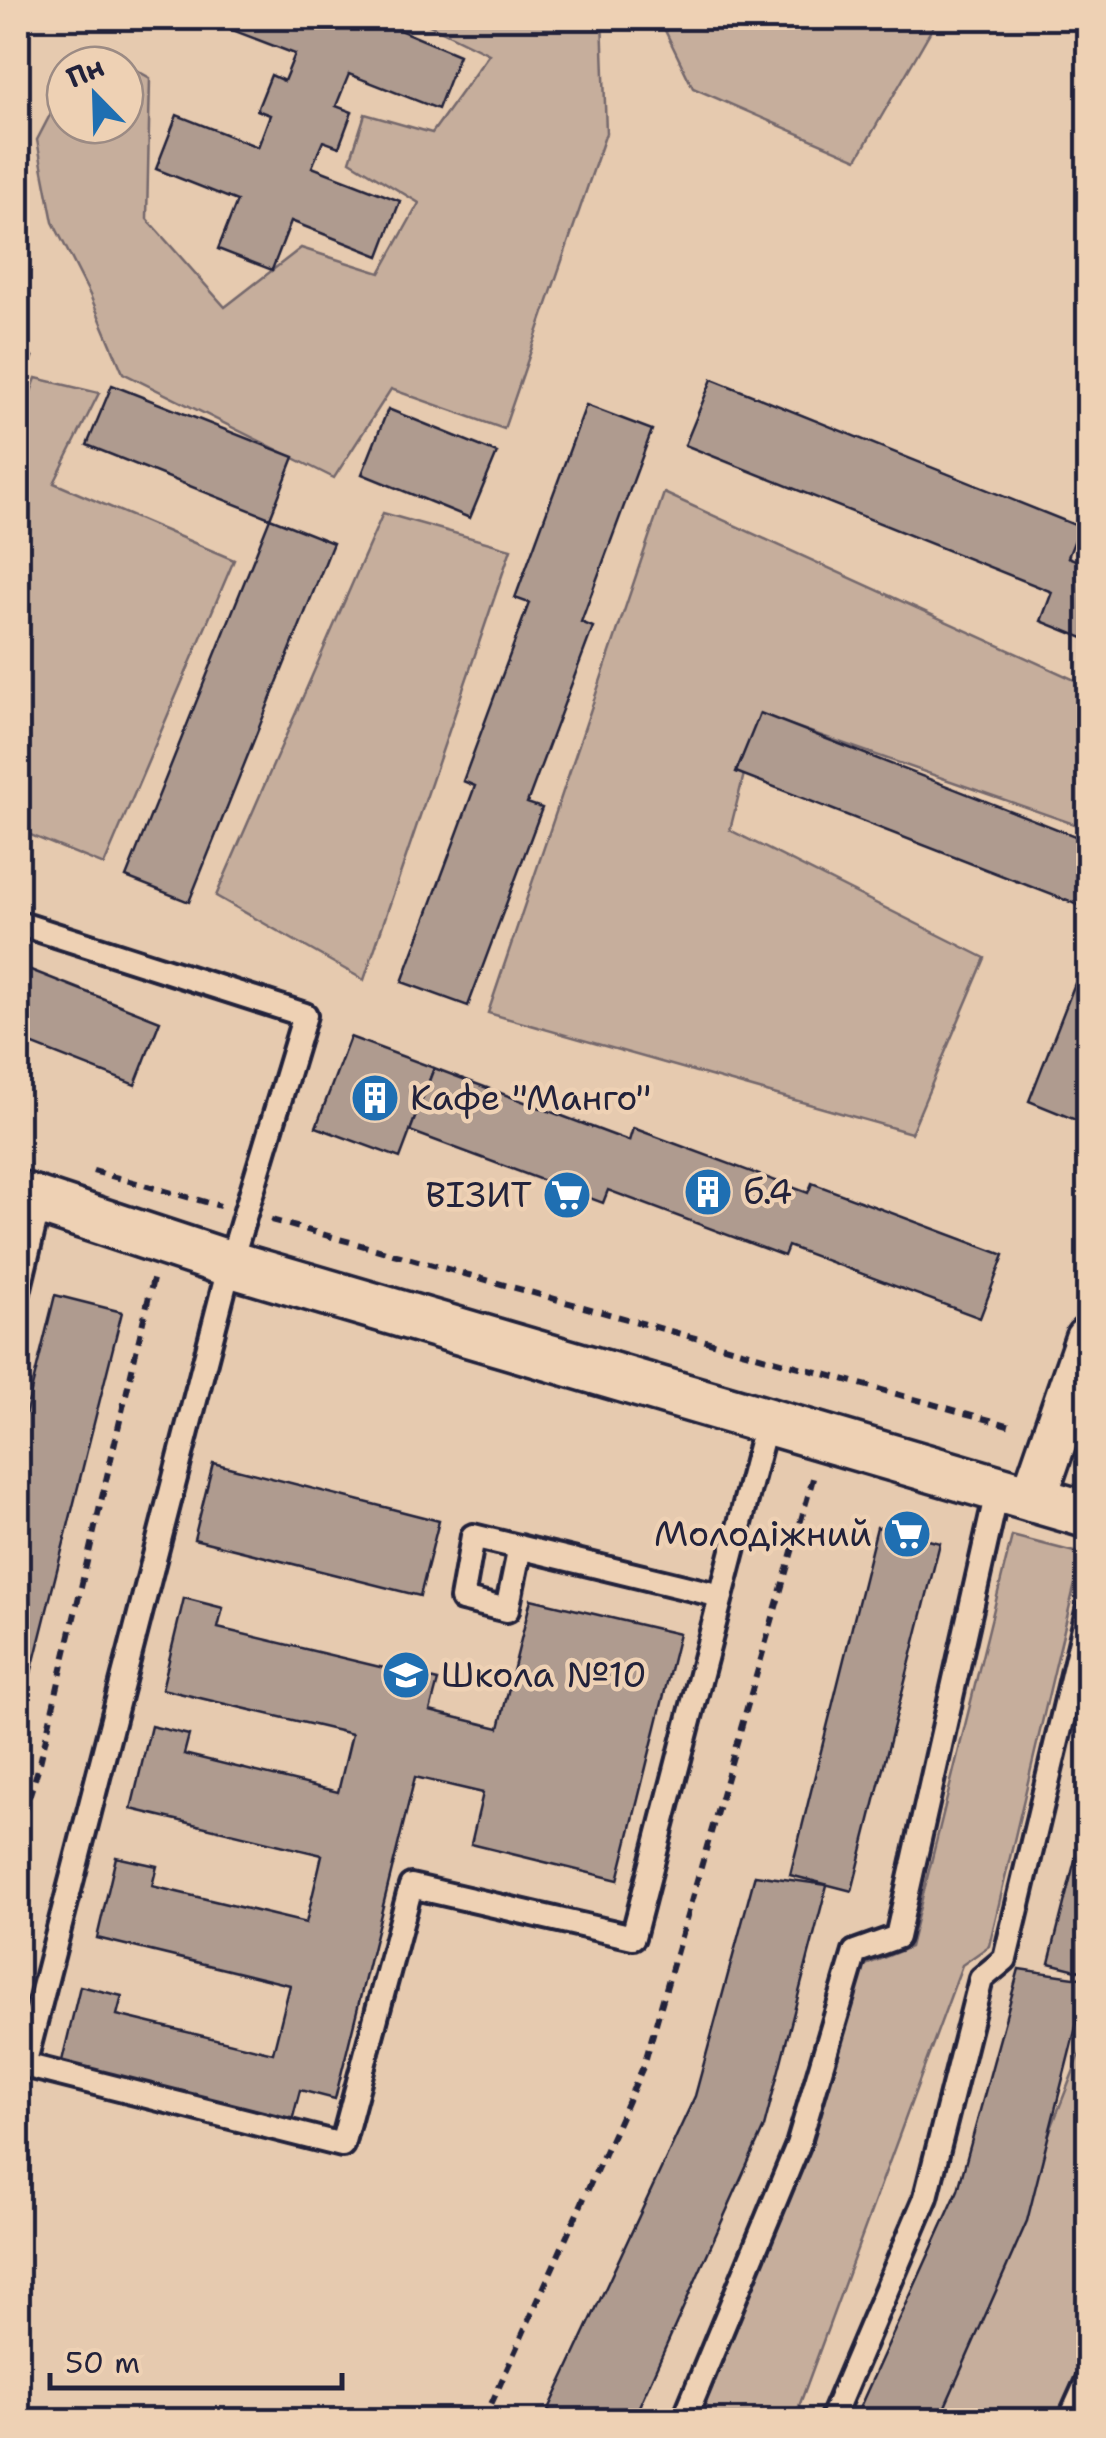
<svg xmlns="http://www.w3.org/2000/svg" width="1106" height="2438" font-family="'Shantell Sans',sans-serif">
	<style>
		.green { fill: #c6ae9c; stroke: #74686c; stroke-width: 2.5 }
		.building { fill: #af9b8f; stroke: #22223b; stroke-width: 2.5 }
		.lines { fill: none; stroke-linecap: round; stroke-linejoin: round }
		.lane-casing { stroke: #22223b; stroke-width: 30 }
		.street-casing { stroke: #22223b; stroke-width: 52 }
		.path { stroke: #22223b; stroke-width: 6; stroke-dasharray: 10 8; stroke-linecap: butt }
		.lane { stroke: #eed1b4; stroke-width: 22 }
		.street { stroke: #eed1b4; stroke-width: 45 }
		.labels { text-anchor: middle; stroke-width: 9; stroke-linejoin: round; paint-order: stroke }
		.poi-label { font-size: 35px; fill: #22223b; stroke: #eed1b4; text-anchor: start }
	</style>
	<rect width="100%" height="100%" fill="#e6caaf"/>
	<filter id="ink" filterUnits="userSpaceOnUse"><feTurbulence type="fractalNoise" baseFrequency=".01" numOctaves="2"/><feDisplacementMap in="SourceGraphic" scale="20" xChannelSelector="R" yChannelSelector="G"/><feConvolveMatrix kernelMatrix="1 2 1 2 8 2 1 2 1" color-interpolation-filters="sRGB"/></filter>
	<g filter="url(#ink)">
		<g class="green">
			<path d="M415 18H602L606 133 504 429 391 389 334 478 123 373 90 295 53 222 37 140 65 86V125H125V65H94L109 55 150 78 147 219 225 307 301 248 380 273 419 203 350 161 365 114 432 133 489 54Z"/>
			<path d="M659 18H658H938L857 159 693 88Z"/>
			<path d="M36 378 99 393 54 483 234 560 104 865 18 830V427Z"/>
			<path d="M664 493 1088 686V829L759 714 730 830 985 958 911 1133 488 1013Z"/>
			<path d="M383 513 511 549 364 980 216 896Z"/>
			<path d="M1012 1536 1082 1554 989 1946 962 1965 794 2420H682L863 1966 910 1947Z"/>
			<path d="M1088 2034V2362L1058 2420H937Z"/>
		</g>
		<g class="building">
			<path d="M216 18H371L459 55 438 109 349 74 336 106 352 112 339 147 323 141 312 167 400 201 379 256 291 221 272 270 218 249 237 201 156 169 177 115 258 147 270 115 257 110 271 75 284 81 295 54 214 23Z"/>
			<path d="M18 351 32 357 18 395Z"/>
			<path d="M712 379 1080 527 1068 557 1088 565V640L1041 621 1052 592 685 445Z"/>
			<path d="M112 385 294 457 270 518 87 445Z"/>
			<path d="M586 405 652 430 581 622 593 627 527 803 542 808 468 1006 402 982 475 786 463 781 529 603 515 598Z"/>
			<path d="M388 409 497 453 470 518 362 474Z"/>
			<path d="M270 518 333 543 189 902 126 877Z"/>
			<path d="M760 713 1088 841V909L736 772Z"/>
			<path d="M1088 950V1125L1029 1101Z"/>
			<path d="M18 965 160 1021 135 1085 18 1039Z"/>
			<path d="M350 1037 434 1068 400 1158 316 1127Z"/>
			<path d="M434 1068 629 1141 633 1128 808 1193 812 1183 1004 1255 980 1318 788 1246 784 1256 608 1190 603 1203 410 1131Z"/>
			<path d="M55 1295 122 1312 18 1725V1444Z"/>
			<path d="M213 1463 439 1521 420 1596 194 1539Z"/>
			<path d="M877 1527 940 1543 852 1891 790 1875Z"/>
			<path d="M184 1598 223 1608 218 1628 438 1681 430 1711 499 1728 531 1599 679 1634 618 1880 471 1844 483 1793 415 1777 335 2099 300 2090 292 2121 61 2065 80 1986 122 1996 117 2015 273 2053 290 1985 97 1938 116 1857 157 1866 152 1886 306 1923 322 1855 131 1809 151 1726 189 1735 184 1754 338 1792 352 1734 162 1689Z"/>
			<path d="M1088 1808V1973L1049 1963Z"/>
			<path d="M755 1875 827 1885 764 2127 633 2420H544L695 2096Z"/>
			<path d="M1019 1969 1088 1979 1027 2221 939 2420H854L958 2190Z"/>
		</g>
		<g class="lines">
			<g class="lane-casing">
				<g id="lane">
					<path d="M18 923 305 1015 230 1264 24 2065 342 2145 411 1886 633 1937 767 1419"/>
					<path d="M18 1292 40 1200"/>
					<path d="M520 1547 507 1610 462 1599 473 1536 721 1596"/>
					<path d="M684 2420 798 2145 855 1952 897 1937 998 1488"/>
					<path d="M831 2420 926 2197 981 1979 1005 1959 1088 1611"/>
					<path d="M1070 2420 1088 2380"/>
				</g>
			</g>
			<g class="street-casing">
				<g id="street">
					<path d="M18 1194 230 1264 1088 1515"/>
					<path d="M1033 1499 1088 1340"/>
				</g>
			</g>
			<g class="path">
				<path d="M93 1171 220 1206"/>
				<path d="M271 1220 1015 1427"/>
				<path d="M18 1831 40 1763 153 1279"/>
				<path d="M484 2420 644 2065 814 1475"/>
			</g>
			<use href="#lane" class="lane"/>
			<use href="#street" class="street"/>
		</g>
	</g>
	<defs>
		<g id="building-disc" transform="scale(2.5)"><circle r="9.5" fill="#1f6fb2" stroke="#eed1b4"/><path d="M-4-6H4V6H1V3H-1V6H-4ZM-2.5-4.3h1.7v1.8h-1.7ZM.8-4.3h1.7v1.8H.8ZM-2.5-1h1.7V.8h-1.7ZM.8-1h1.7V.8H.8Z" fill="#fff"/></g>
		<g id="supermarket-disc" transform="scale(2.5)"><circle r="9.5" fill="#1f6fb2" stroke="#eed1b4"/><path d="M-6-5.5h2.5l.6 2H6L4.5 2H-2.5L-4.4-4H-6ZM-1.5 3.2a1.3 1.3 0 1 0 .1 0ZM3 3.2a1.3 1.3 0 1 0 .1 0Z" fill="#fff"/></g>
		<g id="school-disc" transform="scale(2.5)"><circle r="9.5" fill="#1f6fb2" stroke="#eed1b4"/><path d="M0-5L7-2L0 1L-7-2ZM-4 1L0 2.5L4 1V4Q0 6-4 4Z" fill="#fff"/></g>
	</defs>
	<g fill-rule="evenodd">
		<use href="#building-disc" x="375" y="1098"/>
		<use href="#building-disc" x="708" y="1192"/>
		<use href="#supermarket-disc" x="567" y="1195"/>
		<use href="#supermarket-disc" x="907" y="1534"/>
		<use href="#school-disc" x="406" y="1675"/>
	</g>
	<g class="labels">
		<g class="poi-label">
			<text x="410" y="1110">Кафе "Манго"</text>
			<text x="743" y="1204">б.4</text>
			<text x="532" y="1207" text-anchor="end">ВІЗИТ</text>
			<text x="872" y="1546" text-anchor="end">Молодіжний</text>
			<text x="441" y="1687">Школа №10</text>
		</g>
	</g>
	<rect width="1106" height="2438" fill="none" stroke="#eed1b4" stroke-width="60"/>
	<rect x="30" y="30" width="1046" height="2378" fill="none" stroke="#22223b" stroke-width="4" filter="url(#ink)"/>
	<g transform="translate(95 95) rotate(337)"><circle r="48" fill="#eed1b4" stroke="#9c8b84" stroke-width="2.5"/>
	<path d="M0-8L18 38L0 25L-18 38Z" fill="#1f6fb2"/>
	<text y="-15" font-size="28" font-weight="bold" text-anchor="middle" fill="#22223b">Пн</text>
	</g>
	<path d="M50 2373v15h292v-15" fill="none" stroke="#22223b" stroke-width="5"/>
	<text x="65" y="2373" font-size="30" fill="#22223b" stroke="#eed1b4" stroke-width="8" paint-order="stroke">50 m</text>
</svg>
